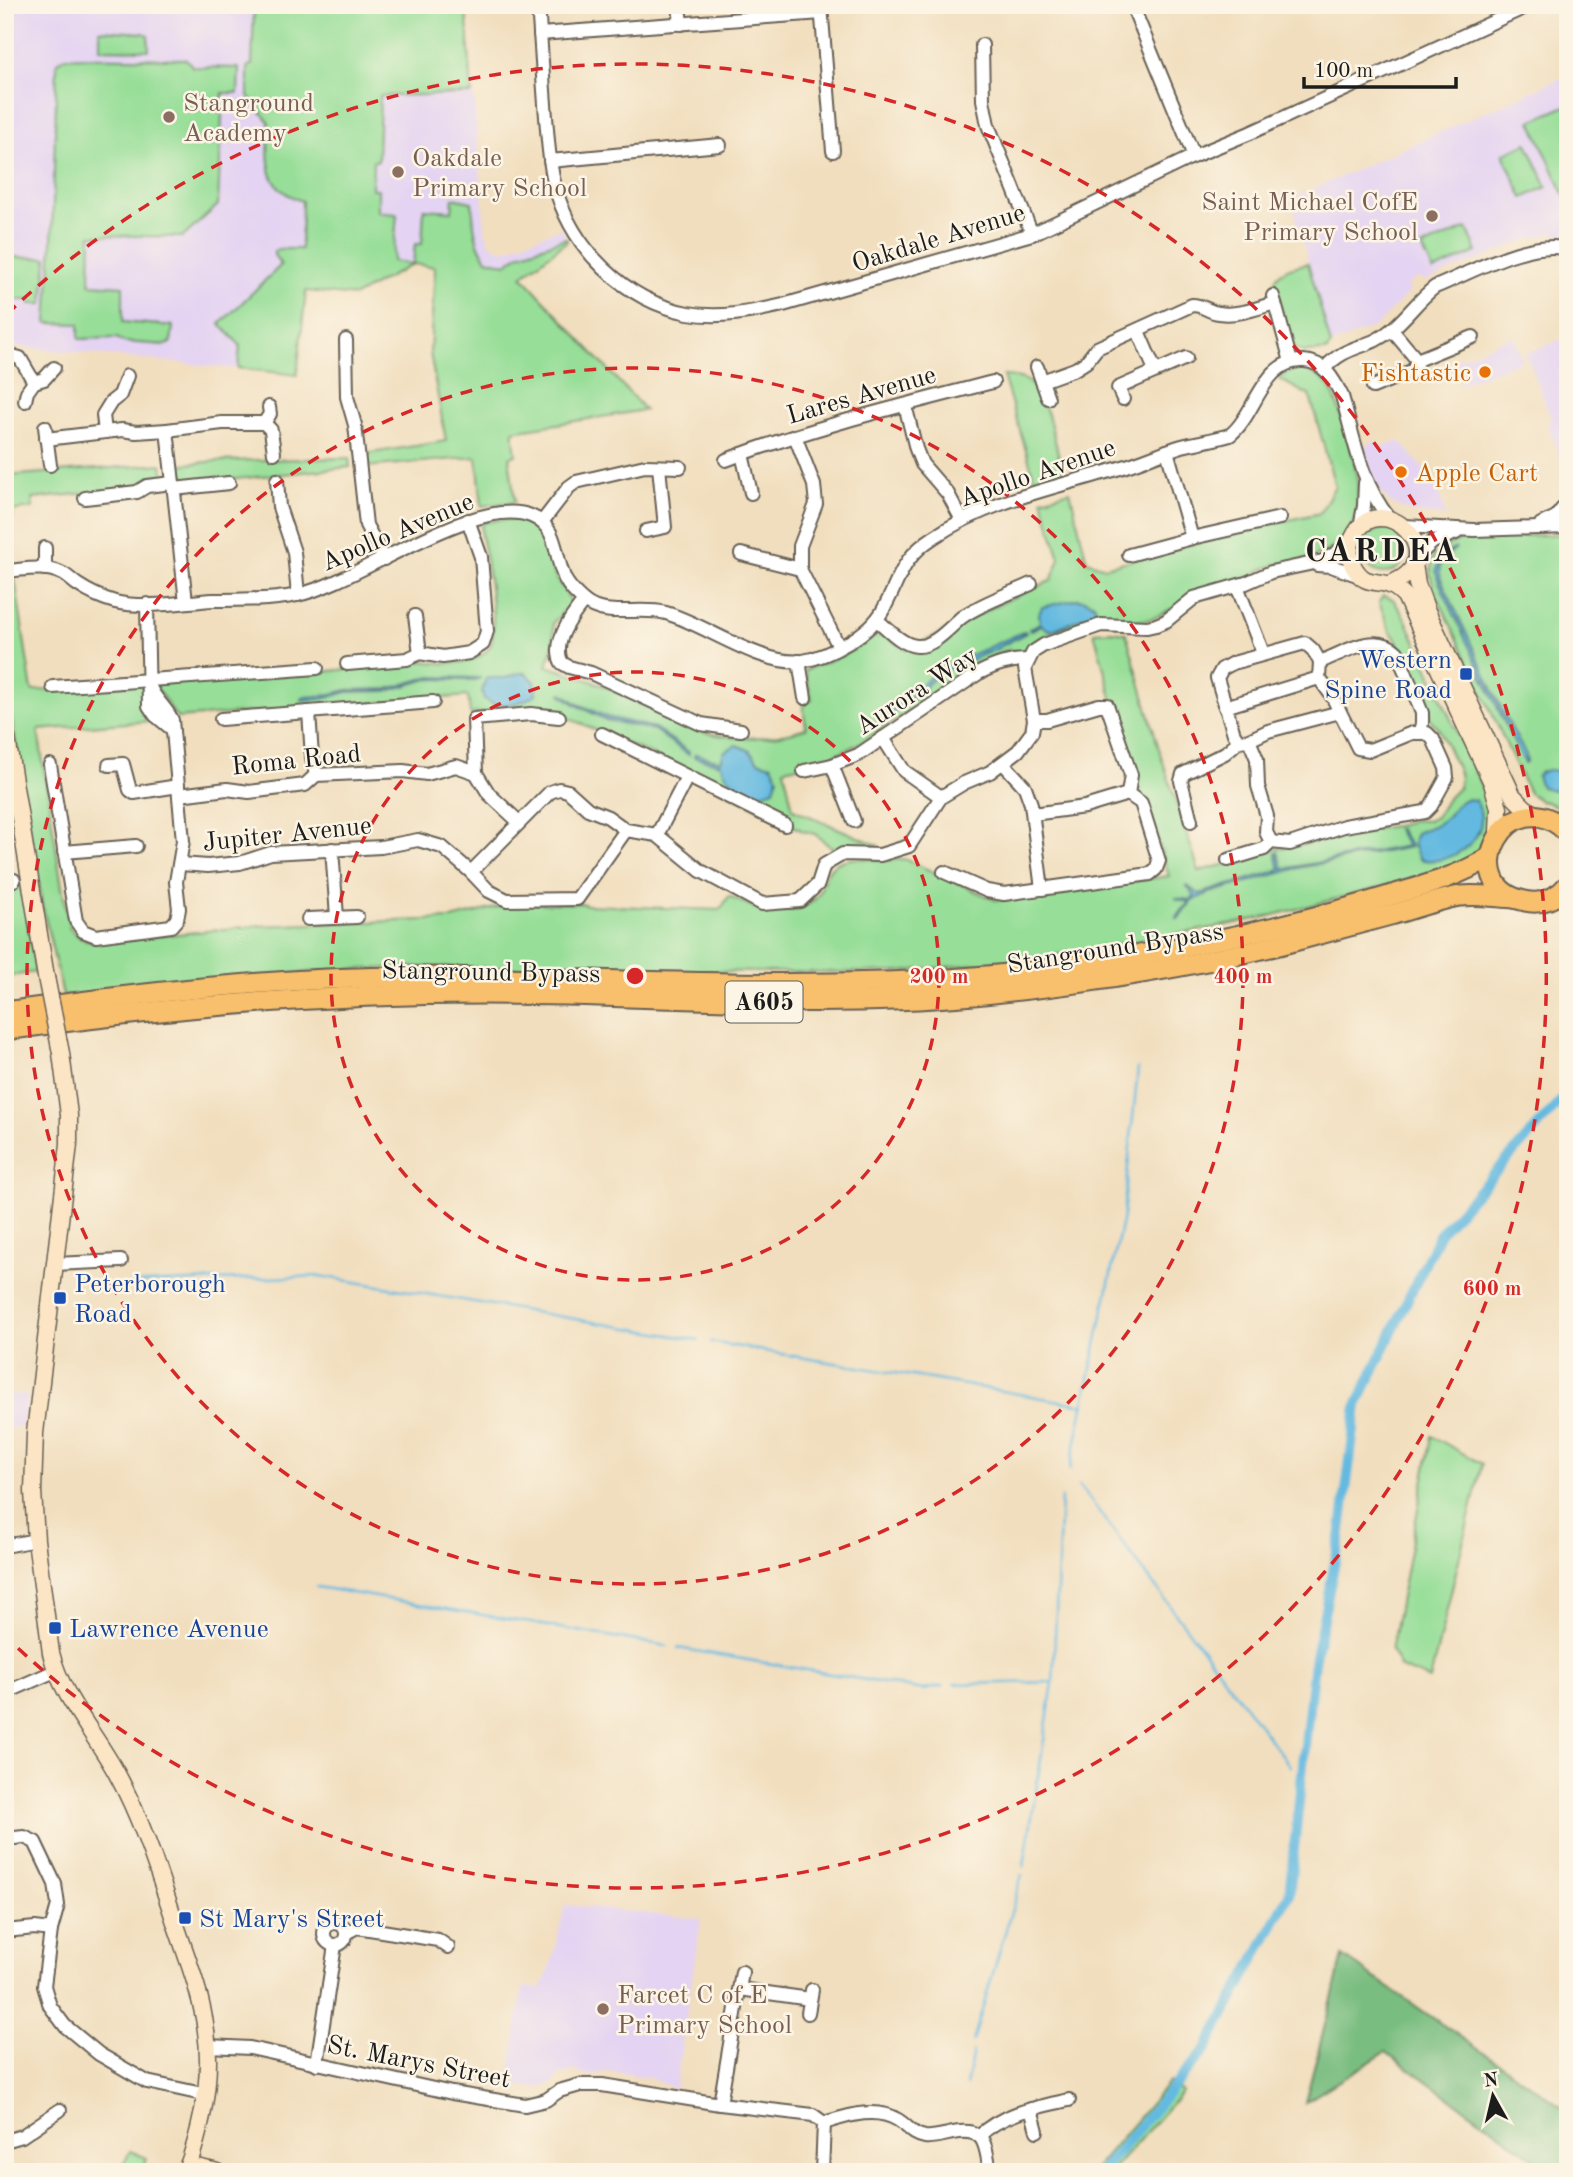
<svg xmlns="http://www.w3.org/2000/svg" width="1573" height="2177" font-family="'Old Standard TT',serif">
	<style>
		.built { fill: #e4d3f2 }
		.green { fill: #97de98; stroke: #5a7d5a; stroke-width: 2 }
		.forest { fill: #79bd80; stroke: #4a6c4e; stroke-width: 2 }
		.water { fill: #64b9e0; stroke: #406a7e; stroke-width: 2 }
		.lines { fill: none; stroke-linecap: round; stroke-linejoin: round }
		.stream { stroke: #64b9e0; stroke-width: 2.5 }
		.canal { stroke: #64b9e0; stroke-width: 10 }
		.street-casing { stroke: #676055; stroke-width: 16 }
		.secondary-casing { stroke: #676055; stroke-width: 19 }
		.primary-casing { stroke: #676055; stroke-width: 23 }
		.street { stroke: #fff; stroke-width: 12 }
		.secondary { stroke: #fce5c4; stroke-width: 16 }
		.primary { stroke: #f8bf6c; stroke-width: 19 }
		.secondary-bridge-casing { stroke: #676055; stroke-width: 19; stroke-linecap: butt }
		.secondary-bridge { stroke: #fce5c4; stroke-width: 16 }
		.ring { fill: none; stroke: #d62828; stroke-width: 3.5; stroke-dasharray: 12 9 }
		.education-dot { fill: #8d6e63; stroke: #fcf5e5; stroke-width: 2.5 }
		.food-dot { fill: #e8710a; stroke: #fcf5e5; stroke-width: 2.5 }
		.transit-dot { fill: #1a4fb4; stroke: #fcf5e5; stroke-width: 2.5 }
		.labels { text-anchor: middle; stroke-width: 5; stroke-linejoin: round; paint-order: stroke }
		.shield { fill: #fcf5e5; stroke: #5f5d58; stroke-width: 2 }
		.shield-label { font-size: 24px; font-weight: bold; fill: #1c1c1c }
		.education-label { font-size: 26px; fill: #785e54; stroke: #fcf5e5; text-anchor: start }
		.street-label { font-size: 26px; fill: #1c1c1c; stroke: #fcf5e5 }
		.food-label { font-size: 26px; fill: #c56008; stroke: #fcf5e5; text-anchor: end }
		.transit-label { font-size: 26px; fill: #164399; stroke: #fcf5e5; text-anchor: start }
		.district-label { font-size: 33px; font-weight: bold; letter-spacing: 2px; fill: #1c1c1c; stroke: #fcf5e5 }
		.centre { fill: #d62828; stroke: #fcf5e5; stroke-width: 3.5 }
		.ring-label { font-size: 21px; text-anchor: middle; font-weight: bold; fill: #d62828; stroke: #fcf5e5; stroke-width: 5; stroke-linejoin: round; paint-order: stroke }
	</style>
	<rect width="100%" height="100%" fill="#fcf5e5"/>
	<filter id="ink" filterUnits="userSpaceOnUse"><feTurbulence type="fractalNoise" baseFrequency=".0143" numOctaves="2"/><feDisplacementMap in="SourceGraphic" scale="14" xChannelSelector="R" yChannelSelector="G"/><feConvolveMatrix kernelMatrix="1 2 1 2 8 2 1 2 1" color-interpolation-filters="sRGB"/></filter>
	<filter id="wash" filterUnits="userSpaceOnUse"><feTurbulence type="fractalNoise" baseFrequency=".00686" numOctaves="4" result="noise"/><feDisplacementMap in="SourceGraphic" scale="28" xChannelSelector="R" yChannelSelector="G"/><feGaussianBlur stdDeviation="1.57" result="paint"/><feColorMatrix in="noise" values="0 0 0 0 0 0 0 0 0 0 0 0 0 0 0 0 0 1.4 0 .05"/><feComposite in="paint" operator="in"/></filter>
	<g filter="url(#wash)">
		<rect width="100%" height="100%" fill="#f1debe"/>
		<g class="built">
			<path d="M5 5H466L485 229 489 242 496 248 504 250 561 228 567 241 522 276 413 264 355 296 307 291 297 375 5 345Z"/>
			<path d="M1568 75V237L1551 233 1532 238 1426 281 1418 278 1408 284V293L1376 326 1331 345 1291 199Z"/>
			<path d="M1513 336 1523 360 1460 384 1451 362Z"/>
			<path d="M1568 337V478L1547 423 1552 420 1526 353Z"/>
			<path d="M1376 441 1379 448 1400 441 1435 482 1446 516 1414 513 1390 503 1378 487 1369 466 1365 445Z"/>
			<path d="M5 1394 28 1395 22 1426 5 1429Z"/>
			<path d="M565 1905 701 1919 675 2089 650 2078 610 2071 585 2076 575 2070 559 2075 556 2081 539 2088 508 2084 523 1987 541 1989 551 1964Z"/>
		</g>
		<g class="green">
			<path d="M254 5H466L472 94 380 96 378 161H373L372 189H378V212L397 214 393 261 413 264 415 244H422L424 209 452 211 453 198 472 202C474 222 473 242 487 259L506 264 520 254 566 238 567 241 522 276 645 410 513 431 516 455 509 457 515 502 482 506 477 457 366 467 365 454 446 441 430 353 435 267 413 264 355 296 306 291 297 375 238 368 240 345 220 324 281 265 274 255V252L278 249H301L302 201C261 187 269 159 269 122L248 96V66L252 65Z"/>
			<path d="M100 30 144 33 148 36 149 50 100 49Z"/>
			<path d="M66 57 186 59 193 67 239 68 238 93H223L218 205 183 237 91 235 90 284 123 286V322L173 326 171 343 166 345 123 342 117 338 79 339V324L47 323 52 242 57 62Z"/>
			<path d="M1568 105V203L1531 121Z"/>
			<path d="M1527 143 1547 187 1523 198 1503 154Z"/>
			<path d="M1467 228 1477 252 1433 271 1422 247Z"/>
			<path d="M5 257 47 258 43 304H30L29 300H5Z"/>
			<path d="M1308 263 1331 345 1326 351 1304 352 1296 349 1290 341 1274 283C1278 268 1295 267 1308 263Z"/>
			<path d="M1298 369C1330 373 1336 399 1344 426 1359 472 1376 536 1314 557 1298 563 1279 562 1263 569 1258 571 1254 575 1249 577 1225 588 1199 596 1175 607 1165 611 1158 618 1147 620 1131 623 1115 619 1099 620 1079 621 1051 631 1034 642 1030 645 1026 649 1022 652L1009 650 1001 652 860 743 822 761 784 769 793 809 879 846 832 848 815 834 803 831 653 755 561 715 550 707 470 714 468 696 177 718 158 690 156 683 321 672 423 661C442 665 477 666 490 647 498 635 489 577 486 560 484 548 479 535 482 523 504 518 537 515 547 540 551 551 549 563 554 573 559 584 567 592 571 603L553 623 554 642 547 666C569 673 592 680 613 690 639 702 664 718 690 728 728 741 769 741 806 728L803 704 812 700 805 670 846 654 877 636H884L906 649C956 629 1001 600 1051 581L1060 559 1042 499 1070 491 1087 561 1105 567 1256 527 1320 513 1335 486 1310 396 1279 379 1286 373Z"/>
			<path d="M1003 376C1014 376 1026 378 1034 386 1048 401 1058 455 1064 477L1036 483Z"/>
			<path d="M349 458 350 467 179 485 177 465 217 461Z"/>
			<path d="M162 464 164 480 134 488 32 499 33 508 12 511 13 519 6 520 11 563 5 564V476Z"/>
			<circle cx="1384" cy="551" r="22"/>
			<path d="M1563 534 1568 535V810L1540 800 1529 793 1434 589 1430 574 1433 556 1451 544 1464 539Z"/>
			<path d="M15 579 32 691 143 684 147 712 151 721 38 730 62 887 70 929 82 939 100 942 255 926 452 919 509 904 581 903 587 905 720 910 729 896C738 900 749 906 759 909 777 914 810 912 819 893 825 882 825 868 839 862 859 854 884 863 905 859L995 900H1008L1169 876 1147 805 1143 796 1135 790V769L1130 744 1117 716 1094 632 1112 631 1126 633 1161 756 1199 871 1228 864 1273 849 1309 844 1329 836 1401 825 1413 820 1427 821 1436 817 1446 800 1459 787 1460 777 1458 770 1439 729 1430 719 1429 708 1414 673 1399 649 1397 640 1390 631 1379 602 1383 596 1393 599 1406 620 1483 790 1489 820 1486 836 1475 854 1460 863 1401 882 1266 917 1207 929 1044 957 897 972H761L426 967 331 970 63 996 42 904 5 677V580Z"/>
			<path d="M23 885 35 972 5 977V888Z"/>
			<path d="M1432 1436 1482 1464 1430 1680 1401 1668 1391 1650Z"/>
			<path d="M1169 2082 1182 2092 1111 2172H1092Z"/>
			<path d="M130 2151 147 2158 141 2172 121 2170Z"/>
		</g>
		<path class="forest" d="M1343 1956 1568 2111V2172H1553L1386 2052 1305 2102Z"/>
		<g class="water">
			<path d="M1456 548C1445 558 1436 560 1441 579L1504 714 1526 755 1527 762 1525 763 1513 741 1438 580 1436 572 1439 557Z"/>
			<path d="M1077 599 1085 600 1094 604 1096 608 1094 613 1055 629 1049 630 1041 625 1030 631 1029 629 1040 623 1039 614 1042 607Z"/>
			<path d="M1025 631 1026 633 992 651 939 673 912 700 879 722 877 719 909 698 937 670Z"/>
			<path d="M520 673H526L535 682 536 694C524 703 497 710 484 699L482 692 486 678H505Z"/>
			<path d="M428 677 481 678 473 680 428 679 388 691 347 692 323 699 302 700 303 697 323 696 347 690 388 689Z"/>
			<path d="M562 693 578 704 607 717 655 728 689 752V755L654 730 606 720 576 705 561 694Z"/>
			<path d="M736 745 749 750 758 761 772 765 778 777 774 789 756 795C740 788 726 781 721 764L694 757 695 754 721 761 724 752Z"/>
			<path d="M1548 770 1568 772V794L1541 787 1537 776 1541 772Z"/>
			<path d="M1466 799 1475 800C1498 834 1452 868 1420 859 1414 849 1411 843 1416 833 1426 828 1436 826 1444 819 1453 812 1455 803 1466 799Z"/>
			<path d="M1397 829H1399L1411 847 1302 867 1209 893 1192 901 1178 919 1176 918 1189 902 1175 898 1190 900 1195 896 1186 885 1199 894 1280 870 1276 853 1278 852 1283 869 1407 846Z"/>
		</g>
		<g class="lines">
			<g class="stream">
				<path d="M140 1283 320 1276 699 1340"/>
				<path d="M711 1342 1084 1405"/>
				<path d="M1070 1469 1123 1216 1138 1068"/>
				<path d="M1079 1485 1290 1766"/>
				<path d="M317 1587 667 1646"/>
				<path d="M678 1648 924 1690 943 1686"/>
				<path d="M954 1684 1053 1682 1061 1498"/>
				<path d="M1300 1772 1302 1773"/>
				<path d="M1024 1866 1053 1683"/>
				<path d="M973 2041 1022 1875"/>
				<path d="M966 2085 973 2052"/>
			</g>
			<path class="canal" d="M1101 2172 1206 2049 1289 1895 1314 1662 1340 1538 1357 1405 1440 1233 1568 1093"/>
		</g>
	</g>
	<g filter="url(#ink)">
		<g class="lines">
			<g class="street-casing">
				<g id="street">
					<path d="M538 5C541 43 543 80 546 117 548 140 549 164 555 186 571 248 625 301 688 313 720 319 752 312 783 305L1032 234 1194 156 1250 133 1530 5"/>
					<path d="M679 5 681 24"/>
					<path d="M1132 5 1194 156"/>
					<path d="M821 6 833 151"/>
					<path d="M540 34 822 13"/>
					<path d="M982 45 983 100 988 125 1032 234"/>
					<path d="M550 161 720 145"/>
					<path d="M1273 296 1291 362"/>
					<path d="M1138 331 1155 370"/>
					<path d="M346 340 347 397 355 425 366 525 384 559"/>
					<path d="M5 354 20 358 34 382 44 379 54 368"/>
					<path d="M1417 360 1473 337"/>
					<path d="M1037 367 1048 398"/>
					<path d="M1324 369C1347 343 1368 350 1391 330 1407 317 1418 300 1435 287 1470 273 1531 238 1568 249"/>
					<path d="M1042 381 1075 369 1086 362 1097 348 1192 305C1204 305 1208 312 1219 313 1238 316 1257 308 1275 303"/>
					<path d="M1373 387 1414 370 1417 360 1392 330"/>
					<path d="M1123 399 1118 388 1186 358"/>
					<path d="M25 401 27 392 34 382"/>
					<path d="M905 405 916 449 922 464 948 494 962 520"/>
					<path d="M264 423 271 430 274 453"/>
					<path d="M264 423 270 414 269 407"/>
					<path d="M45 427 50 465"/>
					<path d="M167 430 222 423H264"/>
					<path d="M105 432 103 415 111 402 120 395 127 376"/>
					<path d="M795 436 814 485 816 504 800 546V569L839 647"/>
					<path d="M46 439 122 430 136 432 167 430 173 483"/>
					<path d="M1167 451 1192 538"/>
					<path d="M742 454 751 493"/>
					<path d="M726 460C812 427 904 405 993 382"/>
					<path d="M277 480 279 507 294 552 298 595"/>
					<path d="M174 489 229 483"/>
					<path d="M85 498 137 492 147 486 173 483 186 602"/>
					<path d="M542 522 569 487 576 482 645 466 680 467"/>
					<path d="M1541 524 1556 517 1562 509"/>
					<path d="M1405 526 1474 530 1568 527"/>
					<path d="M1360 527 1364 506 1365 483"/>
					<path d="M646 531 665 527 659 467"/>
					<path d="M741 554 800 569"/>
					<path d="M1129 555 1192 538 1280 518"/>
					<path d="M1416 558 1433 542 1456 533"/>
					<path d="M1317 565 1331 566 1360 576"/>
					<path d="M45 569V548"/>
					<path d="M5 571C23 570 44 565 61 573 67 575 72 581 78 585 90 593 101 598 115 602 146 609 182 602 213 600 240 599 270 601 297 595 357 583 475 494 531 516 558 527 554 552 563 574 566 585 576 594 584 601 605 619 640 606 666 613 705 624 762 667 803 661 830 656 870 634 883 610 901 578 900 559 934 537 991 499 1059 487 1123 467 1143 461 1162 452 1182 446 1198 442 1214 440 1230 435 1256 415 1263 358 1304 361 1325 362 1334 380 1342 396 1354 439 1361 483 1389 518"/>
					<path d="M1237 586 1263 653"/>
					<path d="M584 601C572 616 551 643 562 663L569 667 591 673 701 724 741 730"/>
					<path d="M147 604 149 706 155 715 172 729"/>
					<path d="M415 616 420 653"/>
					<path d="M877 620C888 629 902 645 917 646 934 647 950 627 962 617 982 603 1009 594 1031 584"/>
					<path d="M1305 643 1313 650 1320 662 1319 678 1332 696 1358 748 1370 750 1412 733H1427L1433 739 1446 768 1447 777 1431 806 1425 812 1344 826 1290 844 1271 842 1266 832 1267 816 1258 786 1257 759 1249 740 1239 741 1234 734 1217 678 1222 669 1233 663Z"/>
					<path d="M799 661 805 698"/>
					<path d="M1320 662C1343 653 1376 631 1397 652L1422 713V723L1420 733"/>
					<path d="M347 664 407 659 420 653 443 657 469 653 483 644 487 631 481 557 468 520"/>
					<path d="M53 687 317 668"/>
					<path d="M1225 707 1319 678"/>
					<path d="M309 712 312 757 316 775"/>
					<path d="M221 719 433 702"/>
					<path d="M602 734 785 825"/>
					<path d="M883 738 904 771 941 797"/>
					<path d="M1249 740 1268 731 1340 712"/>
					<path d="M1003 763 1025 787 1031 804 1042 889"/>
					<path d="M50 765 76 921 83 931 96 936 171 926 177 919 179 909 176 882 183 841 172 720C167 708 156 701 150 687"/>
					<path d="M109 765 123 764 130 790 134 793 178 786"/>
					<path d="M832 765 854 821"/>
					<path d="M804 771 832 765 858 755 979 673C995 665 1009 660 1028 660"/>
					<path d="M476 773 474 719 531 714 559 717"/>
					<path d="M179 795 227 789 249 792 305 785 316 775 403 771 427 774 456 766 476 773 489 794 519 822"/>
					<path d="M1033 814 1085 807 1128 794"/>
					<path d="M1191 821 1181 781 1183 774 1225 753 1239 741"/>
					<path d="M626 830 577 899 507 900 489 891 471 872 550 792 559 789 568 791 588 809 608 817 626 830 657 835 701 871 762 904 800 901 818 884 824 865 843 854 880 855 909 846 941 797 964 783 990 772 1018 751 1032 732 1034 720 1025 668 1033 652 1044 645 1101 625 1147 627 1156 625 1166 621 1194 598 1246 583 1271 572 1323 561 1350 544"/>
					<path d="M657 835 687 777"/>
					<path d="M332 849 337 917"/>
					<path d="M64 852 136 846"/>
					<path d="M1228 860 1264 849 1271 842"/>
					<path d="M180 864 208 866 240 863 271 853 381 847 418 840 442 847 471 872"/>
					<path d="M944 872 987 891 1004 894 1150 874 1156 869 1159 861 1141 803 1128 794 1131 775 1107 705H1099L1047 720H1034"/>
					<path d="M5 882 14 880"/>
					<path d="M308 919 357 917"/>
					<path d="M54 1264 121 1261"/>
					<path d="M5 1546 36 1540"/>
					<path d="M5 1693 55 1671"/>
					<path d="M5 1839 24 1837 35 1842 55 1884 58 1905 51 1930 44 1986 50 2006 65 2026 99 2054 147 2082 207 2095"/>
					<circle cx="335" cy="1934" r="11"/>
					<path d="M5 1931 35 1928 51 1930"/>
					<path d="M346 1933 357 1927 438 1940 448 1947"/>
					<path d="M740 1989 810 1999"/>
					<path d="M808 2013 812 1990"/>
					<path d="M208 2046 250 2048 452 2093 525 2105 546 2100 559 2091 580 2085H602L720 2104 813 2115 824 2123"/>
					<path d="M317 2064 335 1945"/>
					<path d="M720 2104 742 1972"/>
					<path d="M1031 2109 1037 2131"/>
					<path d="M824 2123C847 2116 875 2106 898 2120 908 2126 912 2135 925 2137 941 2139 964 2125 979 2136 987 2143 988 2162 990 2172"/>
					<path d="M979 2136C1002 2113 1038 2107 1069 2100"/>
					<path d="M5 2141 22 2136 60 2110"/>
					<path d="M822 2172 824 2123"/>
				</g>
			</g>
			<g class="secondary-casing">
				<g id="secondary">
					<path d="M1414 564 1417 584 1427 611 1513 796 1525 808 1537 816"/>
					<path d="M1390 584C1458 558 1379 482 1353 538 1348 548 1349 560 1355 569 1366 587 1378 579 1392 586 1397 588 1401 592 1405 596L1492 783 1499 808 1498 833"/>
					<path d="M5 726 46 977"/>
					<path d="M61 1053 69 1115V1144L35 1433 33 1491 36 1540 51 1653C62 1698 95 1733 117 1774 141 1818 156 1865 172 1913 184 1951 201 1990 206 2031 213 2079 202 2127 186 2172"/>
					<path d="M188 2165 218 2172"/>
				</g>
			</g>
			<g class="primary-casing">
				<g id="primary">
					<path d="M1568 833C1509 773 1452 887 1525 901 1542 905 1557 898 1568 885"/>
					<path d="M5 1012C139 993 276 977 411 977 590 977 769 990 948 979 1060 972 1173 951 1283 925 1319 916 1356 906 1392 895 1427 885 1459 876 1490 857"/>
					<path d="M5 1030C165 1007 324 994 485 994 649 994 809 1010 974 995 1078 985 1182 969 1283 944 1320 934 1357 924 1394 914 1415 908 1438 900 1460 896 1477 894 1496 897 1514 898"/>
				</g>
			</g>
			<use href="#street" class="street"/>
			<use href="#secondary" class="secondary"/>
			<use href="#primary" class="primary"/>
			<g class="secondary-bridge-casing">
				<path id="secondary-bridge" d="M46 977 61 1053"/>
			</g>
			<use href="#secondary-bridge" class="secondary-bridge"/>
		</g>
	</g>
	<g class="ring">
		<circle cx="635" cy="976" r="304"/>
		<circle cx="635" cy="976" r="608"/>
		<path d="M7 314A912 912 0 1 1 7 1638"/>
	</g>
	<g class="education-dot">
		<circle cx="169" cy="117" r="7"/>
		<circle cx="398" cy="172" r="7"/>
		<circle cx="1432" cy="216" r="7"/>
		<circle cx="603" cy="2009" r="7"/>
	</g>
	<g class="food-dot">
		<circle cx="1485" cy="372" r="7"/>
		<circle cx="1401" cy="472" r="7"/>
	</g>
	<g class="transit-dot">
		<rect x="1459" y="667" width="14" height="14" rx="3.5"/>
		<rect x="53" y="1291" width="14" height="14" rx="3.5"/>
		<rect x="48" y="1621" width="14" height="14" rx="3.5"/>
		<rect x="178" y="1911" width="14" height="14" rx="3.5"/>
	</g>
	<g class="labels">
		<rect class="shield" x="725.5" y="981.5" width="77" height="41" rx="5"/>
		<g class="shield-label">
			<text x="764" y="1010">A605</text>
		</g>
		<g class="education-label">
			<text x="183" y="111">Stanground<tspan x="183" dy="30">Academy</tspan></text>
			<text x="412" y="166">Oakdale<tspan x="412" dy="30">Primary School</tspan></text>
			<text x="1418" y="210" text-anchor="end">Saint Michael CofE<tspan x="1418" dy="30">Primary School</tspan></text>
			<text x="617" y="2003">Farcet C of E<tspan x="617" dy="30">Primary School</tspan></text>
		</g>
		<g class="street-label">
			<text transform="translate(938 237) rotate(-17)" y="9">Oakdale Avenue</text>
			<text transform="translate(861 394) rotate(-16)" y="9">Lares Avenue</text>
			<text transform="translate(1037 472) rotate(-19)" y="9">Apollo Avenue</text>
			<text transform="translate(397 531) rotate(-23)" y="9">Apollo Avenue</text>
			<text transform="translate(916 690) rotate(-33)" y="9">Aurora Way</text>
			<text transform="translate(296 759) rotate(-6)" y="9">Roma Road</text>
			<text transform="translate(287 833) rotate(-6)" y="9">Jupiter Avenue</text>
			<text transform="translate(1115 947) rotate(-9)" y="9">Stanground Bypass</text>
			<text transform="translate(491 971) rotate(1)" y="9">Stanground Bypass</text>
			<text transform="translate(419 2061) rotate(11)" y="9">St. Marys Street</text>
		</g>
		<g class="food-label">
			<text x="1471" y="381">Fishtastic</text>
			<text x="1415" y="481" text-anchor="start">Apple Cart</text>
		</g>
		<g class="transit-label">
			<text x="1452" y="668" text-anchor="end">Western<tspan x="1452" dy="30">Spine Road</tspan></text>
			<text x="74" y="1292">Peterborough<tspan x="74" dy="30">Road</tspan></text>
			<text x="69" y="1637">Lawrence Avenue</text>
			<text x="199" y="1927">St Mary's Street</text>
		</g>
		<g class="district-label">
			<text x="1382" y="561">CARDEA</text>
		</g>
	</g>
	<circle cx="635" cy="976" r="10" class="centre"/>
	<g class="ring-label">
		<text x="939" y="983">200 m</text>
		<text x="1243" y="983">400 m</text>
		<text x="1492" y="1295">600 m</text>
	</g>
	<rect width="1573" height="2177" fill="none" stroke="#fcf5e5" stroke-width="28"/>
	<g transform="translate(1493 2096) rotate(352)" stroke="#fcf5e5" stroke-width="5" paint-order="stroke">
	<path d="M0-5L12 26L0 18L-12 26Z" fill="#1c1c1c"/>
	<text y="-10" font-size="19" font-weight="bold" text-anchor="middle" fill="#1c1c1c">N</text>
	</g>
	<path d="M1304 77v10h152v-10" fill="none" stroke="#1c1c1c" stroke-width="3.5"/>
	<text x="1314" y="77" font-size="21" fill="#1c1c1c" stroke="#fcf5e5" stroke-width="5" paint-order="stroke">100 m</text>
</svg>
